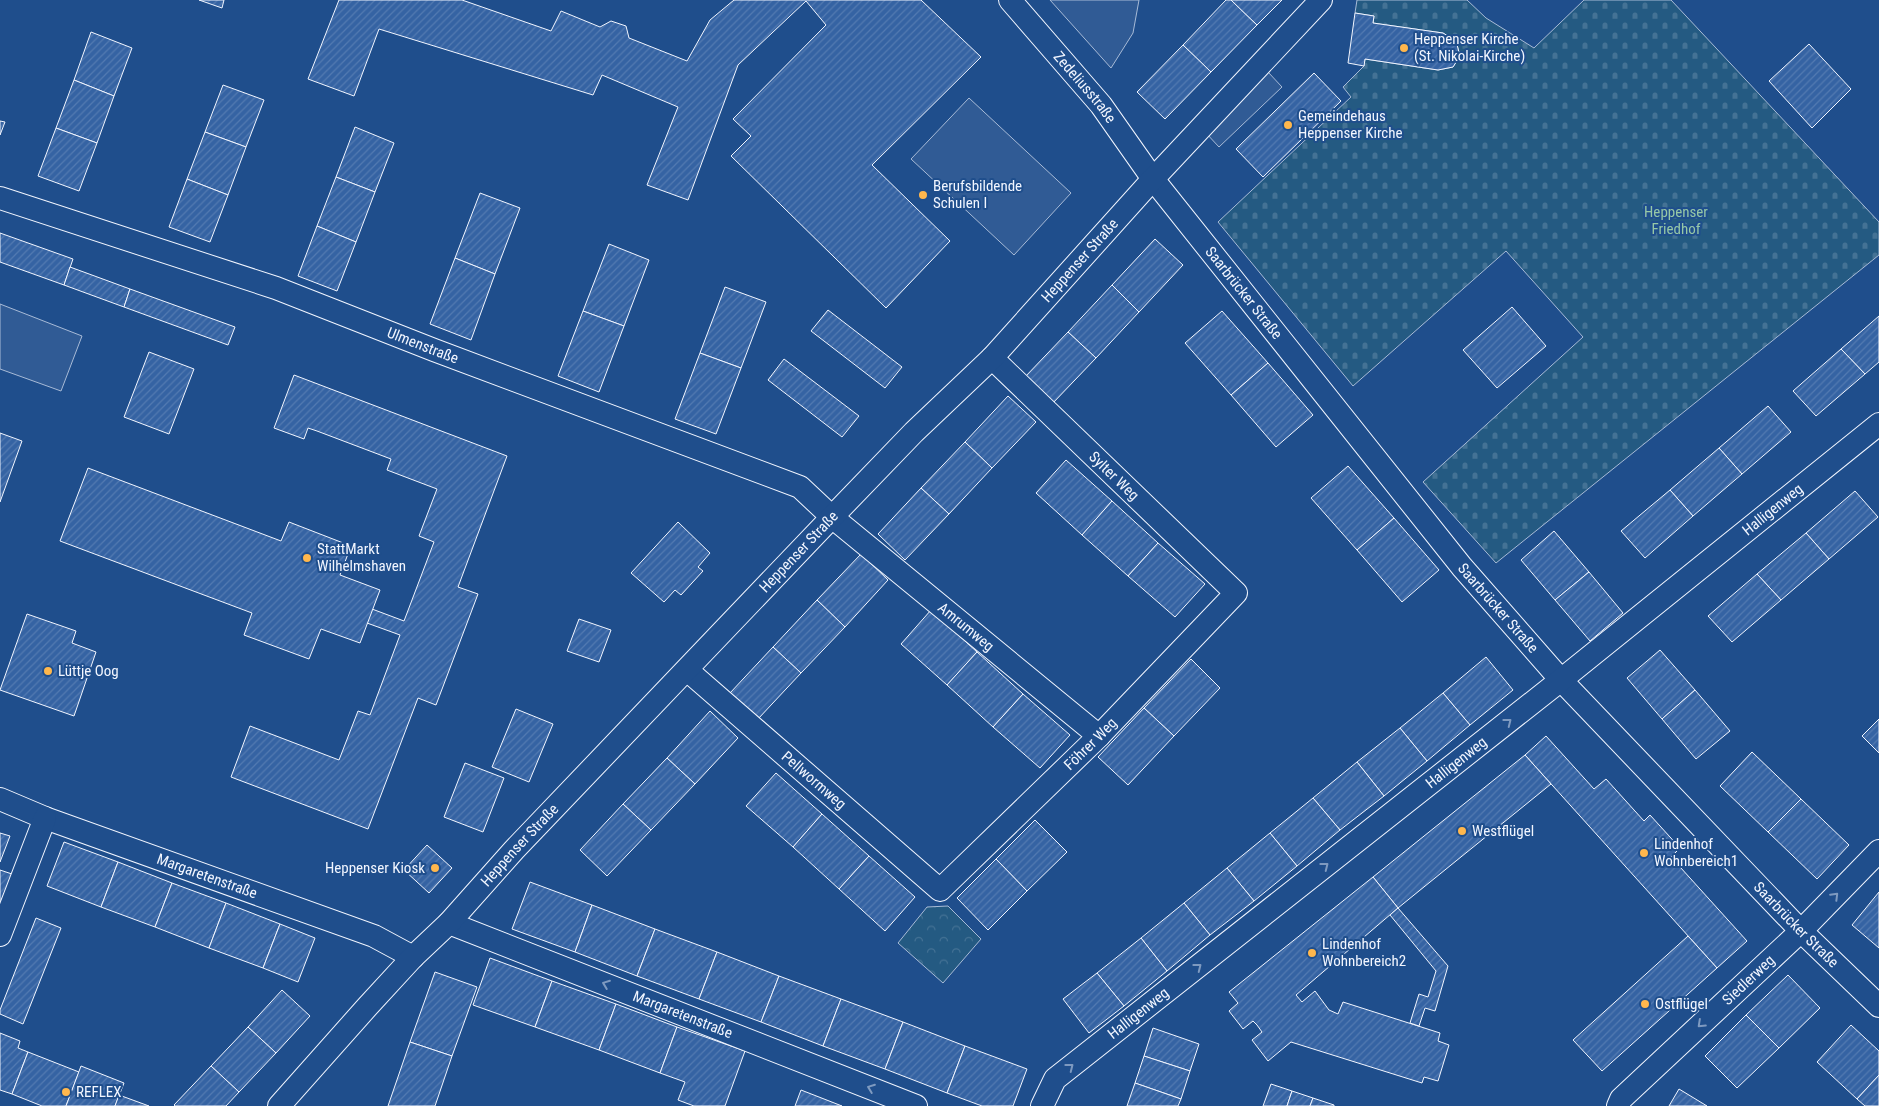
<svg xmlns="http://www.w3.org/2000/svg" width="1879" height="1106" font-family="'Roboto Condensed',sans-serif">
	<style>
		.forest { fill: url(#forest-crowns); stroke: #a8bbd7 }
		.cemetery { fill: url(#cemetery-stones); stroke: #a8bbd7 }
		.parking { fill: #305b95; stroke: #a8bbd7 }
		.building { fill: url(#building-hatch); stroke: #f2f6ff }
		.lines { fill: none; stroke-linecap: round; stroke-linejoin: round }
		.minor-casing { stroke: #f2f6ff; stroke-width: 24 }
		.minor { stroke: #1f4e8c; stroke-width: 22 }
		.oneway { stroke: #7e9ac0 }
		.poi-dot { fill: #ffb74d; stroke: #1f4e8c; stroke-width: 2 }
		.labels { text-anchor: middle; stroke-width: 4; stroke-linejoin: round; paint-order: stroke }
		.poi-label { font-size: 15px; fill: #f2f6ff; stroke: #1f4e8c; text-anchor: start }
		.street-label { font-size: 15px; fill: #f2f6ff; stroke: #1f4e8c }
		.park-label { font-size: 15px; fill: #97c8a6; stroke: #1f4e8c }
	</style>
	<defs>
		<pattern id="forest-crowns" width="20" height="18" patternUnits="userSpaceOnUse" patternTransform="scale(1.25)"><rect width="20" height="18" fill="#245a82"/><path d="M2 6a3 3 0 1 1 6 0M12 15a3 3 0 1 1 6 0" fill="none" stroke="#447295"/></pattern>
		<pattern id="cemetery-stones" width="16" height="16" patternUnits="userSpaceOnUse" patternTransform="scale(1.25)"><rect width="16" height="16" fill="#245a82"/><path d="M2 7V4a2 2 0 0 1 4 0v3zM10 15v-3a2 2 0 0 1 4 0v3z" fill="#447295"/></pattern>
		<pattern id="building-hatch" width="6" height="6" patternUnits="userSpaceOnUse" patternTransform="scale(1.25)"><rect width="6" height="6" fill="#3563a3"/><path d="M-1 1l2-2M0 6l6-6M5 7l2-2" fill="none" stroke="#537ab1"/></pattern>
	</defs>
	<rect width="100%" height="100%" fill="#1f4e8c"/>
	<path class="forest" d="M948 906 981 939 943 983 898 943 927 907Z"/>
	<path class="cemetery" d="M1357 0H1467L1486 18 1534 48 1584 0H1671L1879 222V255L1496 563 1423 482 1583 337 1506 251 1353 386 1218 222 1351 97 1343 87 1364 66 1365 59 1438 70 1453 67 1460 56 1456 41 1443 33 1373 23 1374 16 1355 13Z"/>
	<g class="parking">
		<path d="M1050 0H1139L1133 33 1111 68Z"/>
		<path d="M1268 72 1282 87 1219 147 1205 132Z"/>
		<path d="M969 98 1071 193 1014 255 911 159Z"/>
		<path d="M0 304 82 336 61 391 0 369Z"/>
	</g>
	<g class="building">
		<path d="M199 0H224L222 8Z"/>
		<path d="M339 0H462L551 31 561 11 600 27 611 21 626 26 629 38 687 61 710 20 734 0H921L981 57 872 165 950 241 886 308 731 156 751 136 733 119 826 25 806 1 738 65 688 200 647 185 678 107 602 75 593 95 379 29 354 96 308 79Z"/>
		<path d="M1226 0H1231L1257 25 1211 72 1183 45Z"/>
		<path d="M1231 0H1282L1257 25Z"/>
		<path d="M1355 13 1374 16 1373 23 1443 33 1456 41 1460 56 1453 67 1438 70 1365 59 1364 66 1348 63Z"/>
		<path d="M91 32 132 48 114 96 74 80Z"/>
		<path d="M1809 44 1851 89 1812 128 1769 81Z"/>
		<path d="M1183 45 1211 72 1165 119 1137 92Z"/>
		<path d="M1314 73 1341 101 1263 177 1236 149Z"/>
		<path d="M74 80 114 96 97 143 56 128Z"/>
		<path d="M223 85 264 100 246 147 205 132Z"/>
		<path d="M0 121 5 122 0 135Z"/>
		<path d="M355 127 394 143 375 192 336 177Z"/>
		<path d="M56 128 97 143 79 191 38 176Z"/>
		<path d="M205 132 246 147 228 195 187 179Z"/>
		<path d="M336 177 375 192 356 242 317 226Z"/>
		<path d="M187 179 228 195 210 242 169 227Z"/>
		<path d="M480 193 520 208 495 274 455 258Z"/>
		<path d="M317 226 356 242 337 291 298 276Z"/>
		<path d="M0 233 73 259 64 285 0 262Z"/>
		<path d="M1155 239 1183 265 1139 312 1112 285Z"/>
		<path d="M609 244 649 260 624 326 583 311Z"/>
		<path d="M455 258 495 274 471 340 430 324Z"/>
		<path d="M70 267 130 289 124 307 64 285Z"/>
		<path d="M1112 285 1139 312 1096 358 1068 332Z"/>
		<path d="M725 287 766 302 741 368 700 353Z"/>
		<path d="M130 289 235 327 228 345 124 307Z"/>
		<path d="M1512 307 1546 346 1497 388 1463 350Z"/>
		<path d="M828 310 902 367 885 388 811 331Z"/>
		<path d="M583 311 624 326 599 392 558 376Z"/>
		<path d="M1222 311 1268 363 1231 395 1185 343Z"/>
		<path d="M1879 316V362L1865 374 1841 349Z"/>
		<path d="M1068 332 1096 358 1052 404 1024 378Z"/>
		<path d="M1841 349 1865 374 1816 416 1793 391Z"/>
		<path d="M149 352 194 369 169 434 124 417Z"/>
		<path d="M700 353 741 368 716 434 675 419Z"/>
		<path d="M784 359 859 416 842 437 768 380Z"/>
		<path d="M1268 363 1313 415 1276 447 1231 395Z"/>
		<path d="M294 375 507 456 458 587 478 594 436 705 418 698 368 829 231 777 250 726 339 760 358 711 370 715 400 635 367 623 372 609 404 621 434 542 419 536 437 489 387 470 391 459 317 431 308 428 304 439 274 428Z"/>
		<path d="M1008 396 1036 422 992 468 965 442Z"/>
		<path d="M1768 406 1791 432 1742 474 1719 448Z"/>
		<path d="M0 433 22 441 0 502Z"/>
		<path d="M965 442 992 468 949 514 921 488Z"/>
		<path d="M1719 448 1742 474 1693 516 1670 490Z"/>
		<path d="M1066 460 1112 501 1082 535 1036 493Z"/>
		<path d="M1348 466 1394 518 1357 550 1311 498Z"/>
		<path d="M88 468 281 541 289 522 351 546 340 575 380 590 360 643 321 629 309 659 244 635 252 613 60 541Z"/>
		<path d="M921 488 949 514 905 560 878 534Z"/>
		<path d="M1670 490 1693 516 1645 558 1621 531Z"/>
		<path d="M1855 491 1878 517 1829 559 1806 533Z"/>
		<path d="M1112 501 1158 543 1128 576 1082 535Z"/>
		<path d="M1394 518 1439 570 1402 602 1357 550Z"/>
		<path d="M678 522 710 553 698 567 703 571 681 595 675 590 664 602 631 573Z"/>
		<path d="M1554 531 1589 572 1555 600 1521 560Z"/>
		<path d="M1806 533 1829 559 1781 600 1757 574Z"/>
		<path d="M1158 543 1205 584 1175 617 1128 576Z"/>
		<path d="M861 554 888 580 845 627 817 600Z"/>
		<path d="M1589 572 1623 613 1590 641 1555 600Z"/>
		<path d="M1757 574 1781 600 1732 642 1708 616Z"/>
		<path d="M817 600 845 627 801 673 773 647Z"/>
		<path d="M931 610 977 652 947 685 901 644Z"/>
		<path d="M27 614 76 631 72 643 96 652 74 716 0 690Z"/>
		<path d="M579 619 611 630 599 662 567 651Z"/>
		<path d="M773 647 801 673 758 719 730 693Z"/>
		<path d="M1660 650 1695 690 1662 719 1627 678Z"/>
		<path d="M977 652 1023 694 993 727 947 685Z"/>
		<path d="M1486 657 1513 690 1470 725 1443 693Z"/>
		<path d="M1191 659 1220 688 1174 736 1144 708Z"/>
		<path d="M1695 690 1730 731 1696 759 1662 719Z"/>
		<path d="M1443 693 1470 725 1427 761 1400 728Z"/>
		<path d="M1023 694 1070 735 1040 768 993 727Z"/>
		<path d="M1144 708 1174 736 1128 785 1098 757Z"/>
		<path d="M516 709 553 724 529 782 492 767Z"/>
		<path d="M710 711 738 738 695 784 667 758Z"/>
		<path d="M1879 719V753L1862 736Z"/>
		<path d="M1400 728 1427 761 1384 796 1357 762Z"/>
		<path d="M1546 736 1594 789 1606 779 1644 821 1650 815 1680 848 1671 857 1747 941 1717 968 1525 755Z"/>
		<path d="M1752 752 1801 799 1768 832 1720 786Z"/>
		<path d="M1525 755 1551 784 1398 908 1373 877Z"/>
		<path d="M667 758 695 784 651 830 623 804Z"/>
		<path d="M1357 762 1384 796 1340 830 1313 798Z"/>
		<path d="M465 763 504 778 483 832 444 817Z"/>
		<path d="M776 773 822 814 793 847 746 806Z"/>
		<path d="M1313 798 1340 830 1297 866 1270 833Z"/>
		<path d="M1801 799 1849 845 1817 879 1768 832Z"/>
		<path d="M623 804 651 830 607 876 580 850Z"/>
		<path d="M822 814 869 856 839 889 793 847Z"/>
		<path d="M1035 820 1067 852 1027 891 996 859Z"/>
		<path d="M0 833 10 836 0 862Z"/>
		<path d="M1270 833 1297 866 1254 901 1227 868Z"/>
		<path d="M64 842 118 862 101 907 47 886Z"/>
		<path d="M427 845 452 868 429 893 404 870Z"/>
		<path d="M869 856 915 897 885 931 839 889Z"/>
		<path d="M996 859 1027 891 988 930 957 898Z"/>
		<path d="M118 862 172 883 155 927 101 907Z"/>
		<path d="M1227 868 1254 901 1210 935 1184 903Z"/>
		<path d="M0 870 12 874 0 904Z"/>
		<path d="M1373 877 1398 908 1296 995 1302 1002 1315 991 1329 1010 1338 1014 1343 1002 1440 1033 1438 1041 1449 1045 1438 1081 1424 1077 1422 1083 1291 1042 1268 1061 1252 1040 1262 1032 1257 1025 1253 1021 1243 1029 1229 1011 1238 1003 1229 992Z"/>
		<path d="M530 882 592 905 575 952 512 929Z"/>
		<path d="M172 883 226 903 209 948 155 927Z"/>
		<path d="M1879 892V948L1852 925Z"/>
		<path d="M226 903 280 924 263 968 209 948Z"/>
		<path d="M1184 903 1210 935 1167 971 1141 938Z"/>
		<path d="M592 905 655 929 637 976 575 952Z"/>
		<path d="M1398 908 1448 966 1435 1011 1425 1008 1419 1026 1410 1023 1419 994 1428 997 1436 971 1390 915Z"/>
		<path d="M36 918 61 928 23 1024 0 1014V1010Z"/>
		<path d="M280 924 315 938 298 982 263 968Z"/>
		<path d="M655 929 717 952 699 999 637 976Z"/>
		<path d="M1688 936 1717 968 1602 1071 1573 1040Z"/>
		<path d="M1141 938 1167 971 1124 1006 1097 973Z"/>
		<path d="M717 952 779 976 761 1022 699 999Z"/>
		<path d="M490 958 552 981 535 1027 473 1005Z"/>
		<path d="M435 972 477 987 452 1056 410 1042Z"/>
		<path d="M1097 973 1124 1006 1089 1033 1063 999Z"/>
		<path d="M1788 975 1820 1008 1779 1048 1746 1015Z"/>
		<path d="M779 976 841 999 823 1046 761 1022Z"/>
		<path d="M552 981 616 1004 599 1050 535 1027Z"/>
		<path d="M282 990 310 1016 276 1053 248 1027Z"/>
		<path d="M841 999 903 1022 885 1069 823 1046Z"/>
		<path d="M616 1004 677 1027 660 1073 599 1050Z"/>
		<path d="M1746 1015 1779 1048 1737 1088 1705 1056Z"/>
		<path d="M903 1022 965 1046 947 1093 885 1069Z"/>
		<path d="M1851 1025 1879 1051V1075L1857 1099 1817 1062Z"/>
		<path d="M248 1027 276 1053 239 1092 211 1066Z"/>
		<path d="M677 1027 745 1051 725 1106H694L678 1100 685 1082 660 1073Z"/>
		<path d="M1153 1028 1199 1044 1190 1071 1144 1056Z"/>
		<path d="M0 1033 20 1041 18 1048 28 1052 12 1094 0 1090Z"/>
		<path d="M410 1042 452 1056 435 1106H388Z"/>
		<path d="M965 1046 1027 1069 1013 1106H982L947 1093Z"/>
		<path d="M28 1052 79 1072 66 1106H42L12 1094Z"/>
		<path d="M1144 1056 1190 1071 1181 1099 1135 1083Z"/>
		<path d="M81 1066 124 1083 115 1106H66Z"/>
		<path d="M211 1066 239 1092 226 1106H175L174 1105Z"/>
		<path d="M1879 1075V1106H1865L1857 1099Z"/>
		<path d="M1135 1083 1181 1099 1178 1106H1127Z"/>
		<path d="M1271 1084 1292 1091 1287 1106H1263Z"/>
		<path d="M1679 1089 1707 1106H1669Z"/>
		<path d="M801 1090 842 1106H795Z"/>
		<path d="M1292 1091 1313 1098 1310 1106H1287Z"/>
		<path d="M119 1095 149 1106H115Z"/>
		<path d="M1313 1098 1334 1105V1106H1310Z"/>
	</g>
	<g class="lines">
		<g class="minor-casing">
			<g id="minor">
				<path id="s1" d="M1010 0 1101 105 1153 179 1462 567 1561 680 1801 931 1879 1006"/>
				<path id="s2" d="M0 198 276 288 434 350 800 487 832 517 1099 736"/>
				<path id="s3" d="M687 670 940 890 1099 736 1236 593 992 358"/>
				<path id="s4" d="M0 799 45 818 374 936 413 957"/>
				<path id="s5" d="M449 923 916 1106"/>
				<path d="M0 935 45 818"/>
				<path id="s6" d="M279 1106 367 1007 413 957 449 923 514 850 832 517 914 432 992 358 1153 179 1321 0"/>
				<path id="s7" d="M1042 1106 1055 1079 1561 680 1879 424"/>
				<path id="s8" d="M1618 1106 1621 1099 1801 931 1879 851"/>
			</g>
		</g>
		<use href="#minor" class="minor"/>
	</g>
	<defs><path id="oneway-chevron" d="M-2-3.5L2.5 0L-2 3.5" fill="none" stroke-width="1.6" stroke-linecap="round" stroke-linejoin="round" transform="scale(1.25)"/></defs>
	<g class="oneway">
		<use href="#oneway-chevron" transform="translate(1508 722) rotate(-38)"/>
		<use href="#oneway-chevron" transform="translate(1325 866) rotate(-38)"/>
		<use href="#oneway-chevron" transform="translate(1835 896) rotate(-45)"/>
		<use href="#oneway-chevron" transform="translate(1198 967) rotate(-38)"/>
		<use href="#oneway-chevron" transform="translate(606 984) rotate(-159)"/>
		<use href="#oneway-chevron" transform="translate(1701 1024) rotate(137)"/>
		<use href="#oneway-chevron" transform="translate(1070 1067) rotate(-38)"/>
		<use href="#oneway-chevron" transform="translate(871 1088) rotate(-159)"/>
	</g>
	<g class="poi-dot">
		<circle cx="1404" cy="48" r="5"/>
		<circle cx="1288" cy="125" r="5"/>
		<circle cx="923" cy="195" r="5"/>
		<circle cx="307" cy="558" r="5"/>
		<circle cx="48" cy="671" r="5"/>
		<circle cx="1462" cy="831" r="5"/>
		<circle cx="1644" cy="853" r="5"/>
		<circle cx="435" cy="868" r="5"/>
		<circle cx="1312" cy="953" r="5"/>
		<circle cx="1645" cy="1004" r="5"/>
		<circle cx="66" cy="1092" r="5"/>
	</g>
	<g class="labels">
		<g class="poi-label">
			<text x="1414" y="44">Heppenser Kirche<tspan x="1414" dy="17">(St. Nikolai-Kirche)</tspan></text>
			<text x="1298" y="121">Gemeindehaus<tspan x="1298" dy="17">Heppenser Kirche</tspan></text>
			<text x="933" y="191">Berufsbildende<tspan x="933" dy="17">Schulen I</tspan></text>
			<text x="317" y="554">StattMarkt<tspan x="317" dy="17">Wilhelmshaven</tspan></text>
			<text x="58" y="676">Lüttje Oog</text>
			<text x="1472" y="836">Westflügel</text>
			<text x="1654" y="849">Lindenhof<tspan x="1654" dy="17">Wohnbereich1</tspan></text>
			<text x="425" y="873" text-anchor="end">Heppenser Kiosk</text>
			<text x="1322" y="949">Lindenhof<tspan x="1322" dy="17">Wohnbereich2</tspan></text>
			<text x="1655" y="1009">Ostflügel</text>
			<text x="76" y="1097">REFLEX</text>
		</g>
		<g class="street-label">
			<text dy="5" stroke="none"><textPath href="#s1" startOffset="115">Zedeliusstraße</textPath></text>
			<text dy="5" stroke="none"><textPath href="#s6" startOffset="1165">Heppenser Straße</textPath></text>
			<text dy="5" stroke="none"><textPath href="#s1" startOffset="375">Saarbrücker Straße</textPath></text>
			<text dy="5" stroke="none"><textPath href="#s2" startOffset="448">Ulmenstraße</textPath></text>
			<text transform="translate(1114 476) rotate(44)" y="5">Sylter Weg</text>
			<text dy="5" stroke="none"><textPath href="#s7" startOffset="946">Halligenweg</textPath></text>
			<text dy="5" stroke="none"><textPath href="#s6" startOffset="760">Heppenser Straße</textPath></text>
			<text dy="5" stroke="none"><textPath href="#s1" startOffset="780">Saarbrücker Straße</textPath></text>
			<text dy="5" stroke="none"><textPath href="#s2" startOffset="1068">Amrumweg</textPath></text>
			<text dy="5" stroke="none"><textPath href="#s3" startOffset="545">Föhrer Weg</textPath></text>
			<text dy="5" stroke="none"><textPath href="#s7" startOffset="541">Halligenweg</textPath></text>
			<text dy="5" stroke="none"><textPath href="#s3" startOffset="168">Pellwormweg</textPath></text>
			<text dy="5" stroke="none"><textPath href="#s6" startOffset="355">Heppenser Straße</textPath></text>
			<text dy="5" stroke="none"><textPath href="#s4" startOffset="221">Margaretenstraße</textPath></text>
			<text dy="5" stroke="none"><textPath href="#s1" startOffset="1215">Saarbrücker Straße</textPath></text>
			<text dy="5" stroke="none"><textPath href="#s8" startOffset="182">Siedlerweg</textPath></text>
			<text dy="5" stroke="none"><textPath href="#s7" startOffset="136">Halligenweg</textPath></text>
			<text dy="5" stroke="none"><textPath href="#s5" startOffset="251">Margaretenstraße</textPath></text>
		</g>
		<g class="park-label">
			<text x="1676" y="217">Heppenser<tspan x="1676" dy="17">Friedhof</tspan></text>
		</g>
	</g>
</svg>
